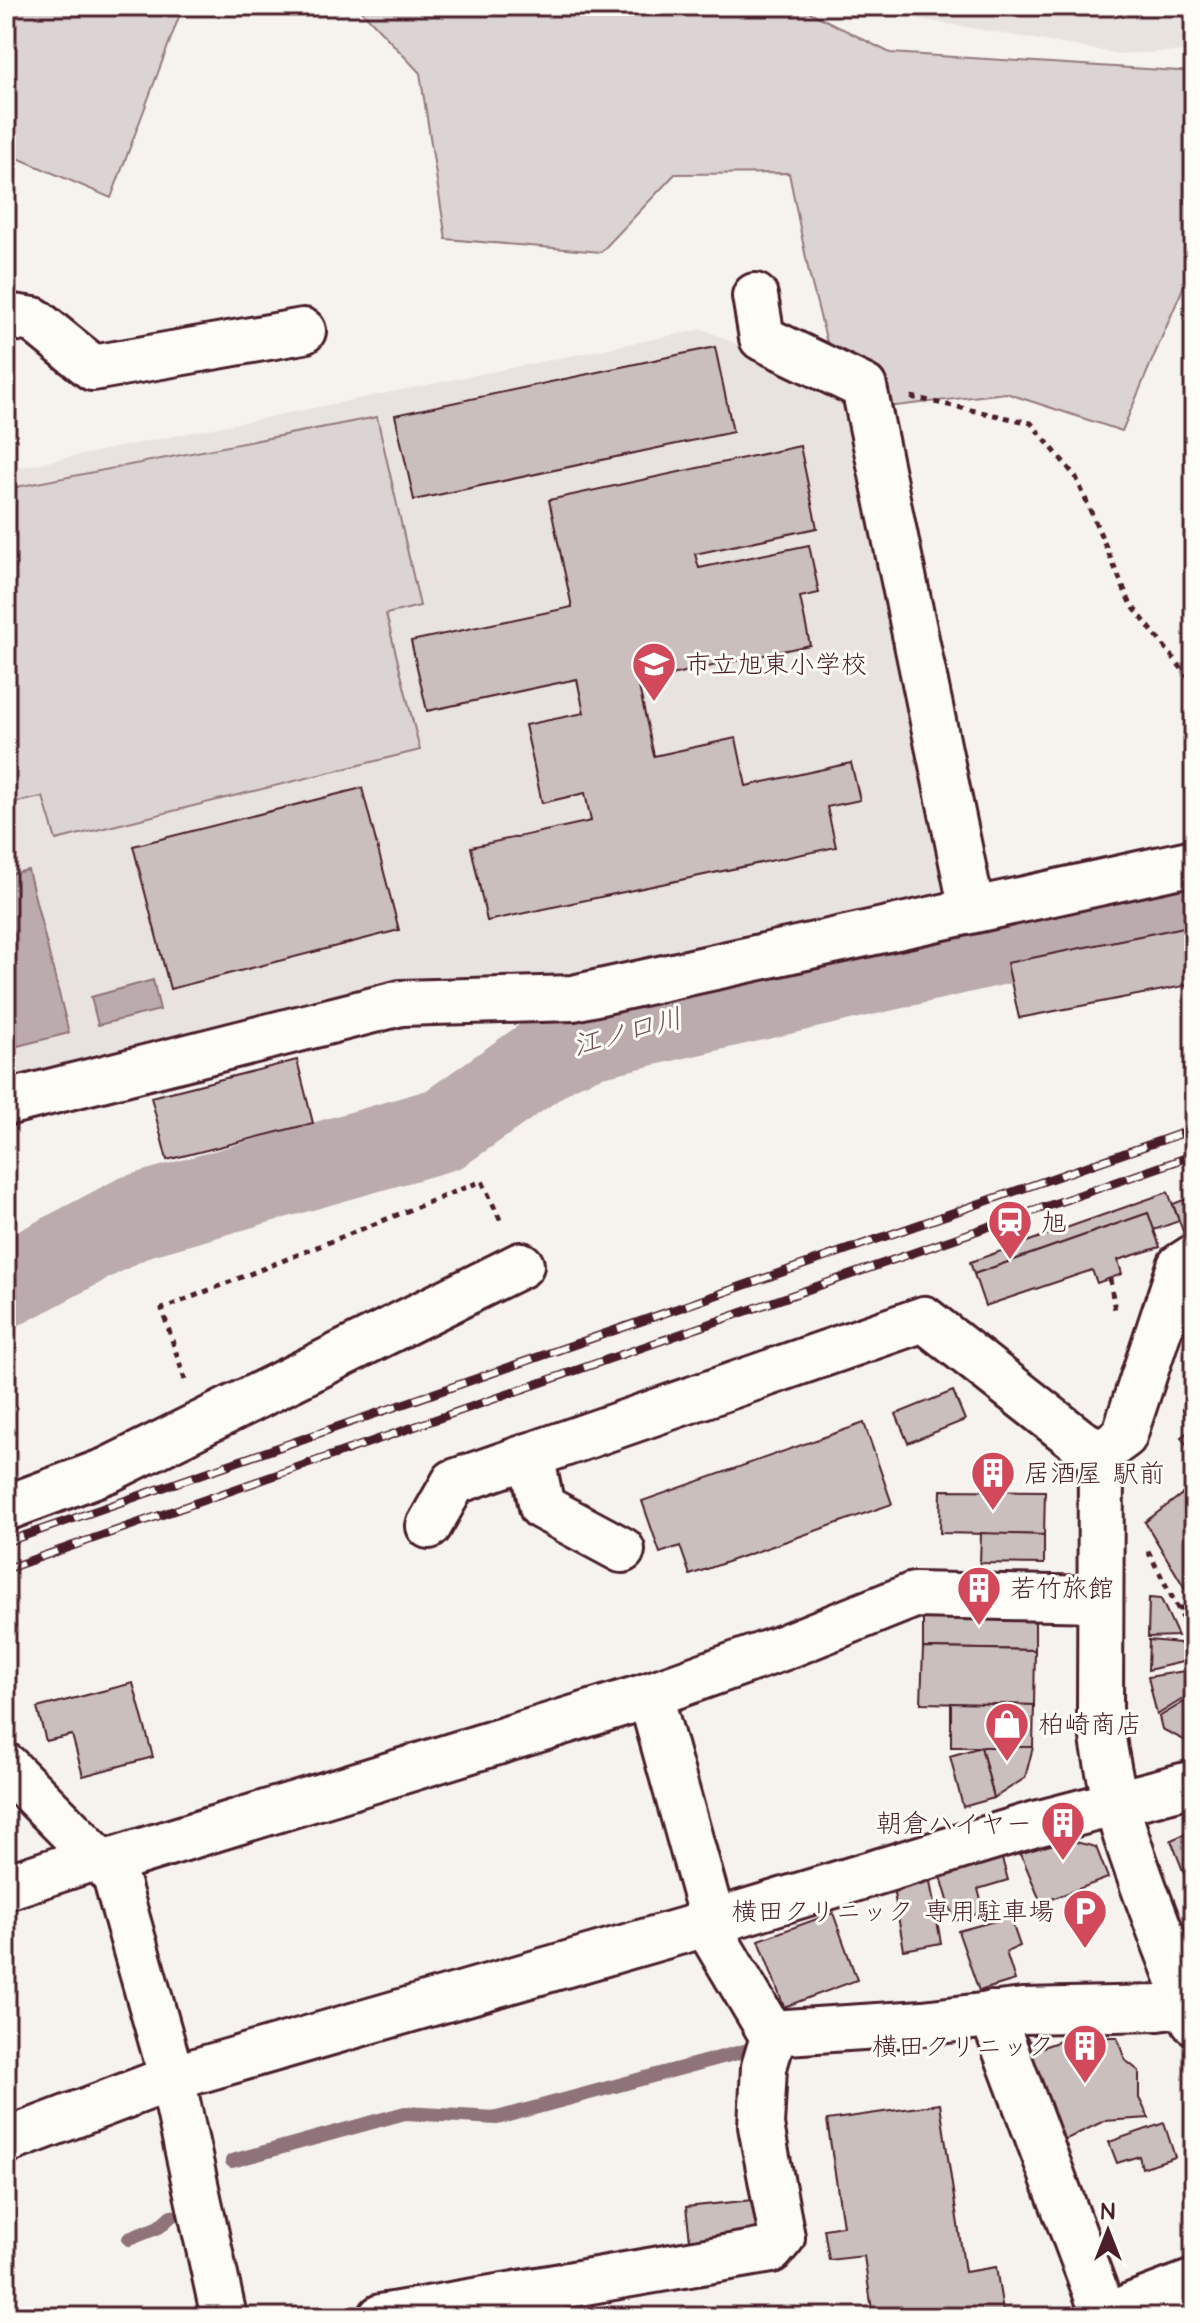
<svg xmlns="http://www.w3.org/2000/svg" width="1200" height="2323" font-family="'Architects Daughter','Klee One',sans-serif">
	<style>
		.built { fill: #e9e3e0 }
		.green { fill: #dcd4d2; stroke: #937a7e; stroke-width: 2 }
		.water { fill: #bbabac; stroke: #8e7378; stroke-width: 2 }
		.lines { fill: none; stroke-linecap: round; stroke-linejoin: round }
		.stream { stroke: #8e7378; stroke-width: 14 }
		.river { stroke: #bbabac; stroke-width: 84 }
		.building { fill: #cbbfbe; stroke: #4a1f2b; stroke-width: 2 }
		.minor-casing { stroke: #4a1f2b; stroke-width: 50 }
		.major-casing { stroke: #4a1f2b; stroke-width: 50 }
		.path { stroke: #4a1f2b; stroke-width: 5; stroke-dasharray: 6 6; stroke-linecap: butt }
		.minor { stroke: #fdfcf7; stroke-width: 44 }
		.major { stroke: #fdfcf7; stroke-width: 44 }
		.rail-casing { stroke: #4a1f2b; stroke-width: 9 }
		.rail { stroke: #fdfcf7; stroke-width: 6; stroke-dasharray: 18; stroke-linecap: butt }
		.labels { text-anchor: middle; stroke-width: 6; stroke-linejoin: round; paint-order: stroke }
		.poi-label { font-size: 26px; fill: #4a1f2b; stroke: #fdfcf7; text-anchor: start }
		.water-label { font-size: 28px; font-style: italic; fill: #725058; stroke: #fdfcf7 }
	</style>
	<rect width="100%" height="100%" fill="#f6f3ef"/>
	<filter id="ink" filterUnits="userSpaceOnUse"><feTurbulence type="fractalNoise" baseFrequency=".0125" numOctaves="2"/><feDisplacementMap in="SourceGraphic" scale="16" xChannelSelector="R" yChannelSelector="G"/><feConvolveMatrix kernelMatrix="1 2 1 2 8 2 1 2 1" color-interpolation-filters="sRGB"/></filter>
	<g filter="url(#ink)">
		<g class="built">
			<path d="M845 6H1194V51L1119 54Z"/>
			<path d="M703 329 858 398 954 891 567 978 6 1081V470Z"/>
		</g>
		<g class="green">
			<path d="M6 6H183L111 198 6 153Z"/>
			<path d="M357 6H798L890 53 1194 72V262L1122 431 1006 393 845 412 809 273 789 173 675 174 601 252 446 239 420 73Z"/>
			<path d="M377 417 420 606 386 614 420 750 56 840 43 797 6 804V489Z"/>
		</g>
		<g class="water">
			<path d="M28 870 69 1033 6 1049V875Z"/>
			<path d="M153 980 160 1010 98 1025 91 997Z"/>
		</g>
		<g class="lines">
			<g class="stream">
				<path d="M232 2161 405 2113 497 2118 763 2046"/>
				<path d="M129 2239 159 2227 171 2216"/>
				<path d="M6 2291H7"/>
			</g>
			<path class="river" d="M6 1285 135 1217 444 1129 555 1051 589 1037 1194 898"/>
		</g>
		<g class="building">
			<path d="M715 347 733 432 414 500 395 415Z"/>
			<path d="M800 446 817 528 695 554 699 568 809 545 819 593 800 597 810 645 638 682 654 756 736 738 746 786 851 763 860 800 827 807 836 847 487 921 471 847 591 821 585 793 542 803 525 725 584 713 577 679 427 711 411 641 572 607 549 500Z"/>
			<path d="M362 788 399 930 170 989 133 846Z"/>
			<path d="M1194 925V984L1019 1018 1007 963Z"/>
			<path d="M297 1060 313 1123 167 1160 151 1097Z"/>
			<path d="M1168 1192 1179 1221 1154 1230 1148 1213 974 1274 970 1262Z"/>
			<path d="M1194 1196V1231L1184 1234 1173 1204Z"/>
			<path d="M1148 1213 1160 1247 1118 1260 1122 1274 1097 1283 1092 1270 985 1306 974 1274Z"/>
			<path d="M953 1391 965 1420 908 1443 896 1414Z"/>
			<path d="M864 1423 892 1504 690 1575 680 1546 660 1553 642 1501Z"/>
			<path d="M1194 1428V1456L1181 1437Z"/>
			<path d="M1193 1486 1194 1584 1186 1590 1145 1522Z"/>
			<path d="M941 1490 1045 1491 1044 1535 940 1533Z"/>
			<path d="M981 1533 1044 1535V1564L980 1563Z"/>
			<path d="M1149 1598 1161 1599 1178 1636 1148 1637Z"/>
			<path d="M923 1604 1035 1606V1650L923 1648Z"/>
			<path d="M1149 1640 1180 1643 1191 1660 1148 1670Z"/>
			<path d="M923 1648 1035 1650 1034 1705 921 1703Z"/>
			<path d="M1191 1670 1194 1692 1157 1715 1148 1677Z"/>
			<path d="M133 1683 153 1757 83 1776 72 1735 46 1741 37 1708Z"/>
			<path d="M1194 1696V1745L1162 1729 1159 1717Z"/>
			<path d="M951 1703 1034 1705 1033 1747H951Z"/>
			<path d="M981 1747H1033L1025 1778 994 1798Z"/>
			<path d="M981 1747 994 1798 963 1807 950 1756Z"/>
			<path d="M1194 1830V1899L1171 1840Z"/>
			<path d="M1044 1834 1096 1847 1108 1878 1041 1903 1018 1847Z"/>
			<path d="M1001 1855 1008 1880 978 1889 984 1912 954 1921 940 1873Z"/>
			<path d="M929 1876 941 1943 904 1950 892 1882Z"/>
			<path d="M833 1913 857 1980 784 2007 759 1940Z"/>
			<path d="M1010 1917 1020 1946 1006 1952 1015 1980 979 1991 958 1931Z"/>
			<path d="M1072 2037H1117L1125 2060 1139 2071V2098L1149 2118 1104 2121 1054 2145 1015 2043 1027 2038 1037 2049Z"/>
			<path d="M940 2104 965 2272 996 2267 1004 2317H873L864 2256 829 2260 824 2229 843 2226 827 2120Z"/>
			<path d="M1164 2123 1175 2157 1142 2168 1139 2156 1117 2163 1109 2142Z"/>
			<path d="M762 2199 766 2233 690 2240 686 2207Z"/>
			<path d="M592 2296 595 2317H505Z"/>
		</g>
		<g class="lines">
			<g class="minor-casing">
				<g id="minor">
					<path d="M755 296 762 338 864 387 972 910"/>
					<path d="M6 316 34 320 93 368 303 331"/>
					<path d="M6 1103 401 1003 573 998 1194 862"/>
					<path d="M531 1455 542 1507 622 1550"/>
					<path d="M6 1508 108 1470 521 1265"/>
					<path d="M429 1526 454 1482 924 1319 1079 1441 1101 1453 1124 1436 1180 1266 1194 1257"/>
					<path d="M650 1695 713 1922"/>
					<path d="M6 1766 115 1876 172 2078 224 2317"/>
					<path d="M103 1863 650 1695 782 1648 914 1595 1099 1599"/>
					<path d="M6 1887 97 1857"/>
					<path d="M992 2014 1105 2317"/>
					<path d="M771 2033 923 2023 1023 2011 1158 2008 1194 2003"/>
					<path d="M6 2141 172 2078 706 1924 1032 1825 1194 1783"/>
					<path d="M1130 2306 1194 2282"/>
					<path d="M381 2317 771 2250 782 2237 761 2126 764 2067 773 2037 706 1924"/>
				</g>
			</g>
			<g class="major-casing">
				<path id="major" d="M1101 1453 1100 1710C1108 1819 1159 1920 1194 2022"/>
			</g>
			<g class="path">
				<path d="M911 397 1031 423 1076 477 1130 603 1194 684"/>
				<path d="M1110 1279 1115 1311"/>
				<path d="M185 1380 162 1309 482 1181 502 1224"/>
				<path d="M1182 1410 1194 1406"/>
				<path d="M1148 1551 1194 1639"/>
				<path d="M1178 1610 1194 1600"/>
			</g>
			<use href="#minor" class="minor"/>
			<use href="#major" class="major"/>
			<g class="rail-casing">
				<g id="rail">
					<path d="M6 1542 1194 1129"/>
					<path d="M6 1569 1194 1155"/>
				</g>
			</g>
			<use href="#rail" class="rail"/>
		</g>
	</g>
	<defs>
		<g id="school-pin" transform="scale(2.3)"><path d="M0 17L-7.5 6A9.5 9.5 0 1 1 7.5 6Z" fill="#d1495b" stroke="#fdfcf7"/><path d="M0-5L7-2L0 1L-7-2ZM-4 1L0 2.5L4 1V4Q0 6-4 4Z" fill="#fff"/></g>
		<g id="station-pin" transform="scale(2.3)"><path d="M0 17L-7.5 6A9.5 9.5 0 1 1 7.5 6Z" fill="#d1495b" stroke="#fdfcf7"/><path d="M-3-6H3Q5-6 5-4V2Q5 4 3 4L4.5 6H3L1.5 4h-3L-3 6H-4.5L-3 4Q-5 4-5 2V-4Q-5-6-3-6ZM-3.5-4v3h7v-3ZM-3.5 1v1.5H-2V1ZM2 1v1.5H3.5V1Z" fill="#fff"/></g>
		<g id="building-pin" transform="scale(2.3)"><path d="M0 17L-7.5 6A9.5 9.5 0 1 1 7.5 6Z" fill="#d1495b" stroke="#fdfcf7"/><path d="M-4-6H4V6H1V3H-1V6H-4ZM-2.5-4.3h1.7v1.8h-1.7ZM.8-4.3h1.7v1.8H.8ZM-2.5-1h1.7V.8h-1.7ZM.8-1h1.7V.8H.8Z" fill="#fff"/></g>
		<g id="shop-pin" transform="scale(2.3)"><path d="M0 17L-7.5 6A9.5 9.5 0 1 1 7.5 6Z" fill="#d1495b" stroke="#fdfcf7"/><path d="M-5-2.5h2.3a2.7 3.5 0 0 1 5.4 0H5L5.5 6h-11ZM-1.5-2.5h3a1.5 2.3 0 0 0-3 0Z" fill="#fff"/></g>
		<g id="parking-pin" transform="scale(2.3)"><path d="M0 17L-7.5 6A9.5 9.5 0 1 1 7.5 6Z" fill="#d1495b" stroke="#fdfcf7"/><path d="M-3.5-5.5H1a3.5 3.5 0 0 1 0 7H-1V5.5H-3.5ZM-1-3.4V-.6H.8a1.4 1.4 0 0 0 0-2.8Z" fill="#fff"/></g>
	</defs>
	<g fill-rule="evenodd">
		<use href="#school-pin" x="654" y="664"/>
		<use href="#station-pin" x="1010" y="1222"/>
		<use href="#building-pin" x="993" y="1473"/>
		<use href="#building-pin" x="979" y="1588"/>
		<use href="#shop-pin" x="1007" y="1724"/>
		<use href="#building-pin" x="1063" y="1823"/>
		<use href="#parking-pin" x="1085" y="1911"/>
		<use href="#building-pin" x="1085" y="2046"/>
	</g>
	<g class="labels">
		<g class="poi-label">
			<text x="685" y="673">市立旭東小学校</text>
			<text x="1041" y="1231">旭</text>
			<text x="1024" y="1482">居酒屋 駅前</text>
			<text x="1010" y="1597">若竹旅館</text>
			<text x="1038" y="1733">柏崎商店</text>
			<text x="1032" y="1832" text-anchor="end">朝倉ハイヤー</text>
			<text x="1054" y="1920" text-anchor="end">横田クリニック 専用駐車場</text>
			<text x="1054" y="2055" text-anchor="end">横田クリニック</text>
		</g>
		<g class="water-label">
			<text transform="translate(627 1031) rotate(-15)" y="10">江ノ口川</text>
		</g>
	</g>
	<rect width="1200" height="2323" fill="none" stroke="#fdfcf7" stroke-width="32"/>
	<rect x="16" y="16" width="1168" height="2291" fill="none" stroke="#4a1f2b" stroke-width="3" filter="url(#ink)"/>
	<g transform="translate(1108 2231)" stroke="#fdfcf7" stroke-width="6" paint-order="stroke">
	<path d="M0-6L14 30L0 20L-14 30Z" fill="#4a1f2b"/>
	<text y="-12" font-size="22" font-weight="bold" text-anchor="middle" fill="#4a1f2b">N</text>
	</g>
</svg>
